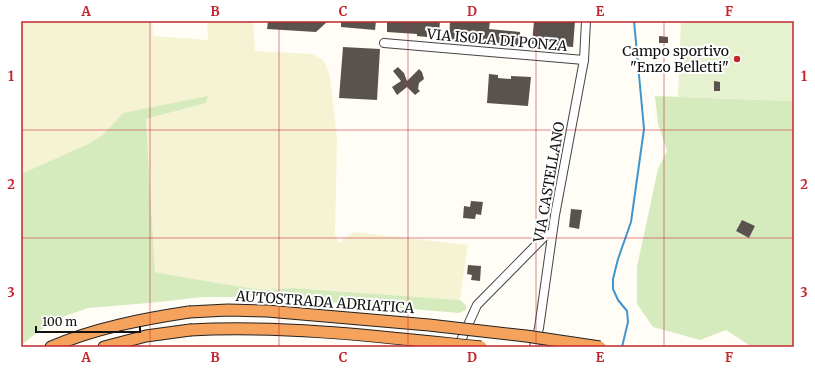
<svg xmlns="http://www.w3.org/2000/svg" width="815" height="368" font-family="Merriweather,serif">
	<style>
		.farmland { fill: #f6f3d4 }
		.green { fill: #d5ebbd; fill-rule: evenodd }
		.pitch { fill: #e6f2cf }
		.lines { fill: none; stroke-linecap: round; stroke-linejoin: round }
		.stream { stroke: #3f96cf; stroke-width: 2 }
		.building { fill: #5a524d }
		.minor-casing { stroke: #444; stroke-width: 10 }
		.highway-casing { stroke: #222; stroke-width: 13 }
		.minor { stroke: #fff; stroke-width: 8 }
		.highway { stroke: #f5a25d; stroke-width: 11 }
		.highway-bridge-casing { stroke: #222; stroke-width: 13; stroke-linecap: butt }
		.highway-bridge { stroke: #f5a25d; stroke-width: 11 }
		.grid { fill: none; stroke: #c4262e; stroke-width: 1; stroke-opacity: 0.55 }
		.poi-dot { fill: #c4262e; stroke: #fff; stroke-width: 1.5 }
		.labels { text-anchor: middle; stroke-width: 4; stroke-linejoin: round; paint-order: stroke }
		.street-label { font-size: 14px; fill: #111; stroke: #fff }
		.poi-label { font-size: 14px; fill: #111; stroke: #fff; text-anchor: end }
		.neatline { fill: none; stroke: #c4262e; stroke-width: 1.5 }
		.grid-label { font-size: 13px; text-anchor: middle; font-weight: bold; fill: #c4262e }
	</style>
	<rect width="100%" height="100%" fill="#fffdf5"/>
	<path class="farmland" d="M21 21H152L153 36 208 40 207 21H253L255 51 313 54 323 60 330 75 337 139 335 234 338 242 340 243 344 238 354 232 468 245 460 300 293 288 265 290 223 284 155 272 146 119 206 103 119 117 115 124 104 134 90 143 21 174Z"/>
	<g class="green">
		<path d="M208 96 206 103 146 119 155 272 223 284 265 290 293 288 460 300 466 305V310L459 313 269 297H204L149 303 88 308 54 320 21 345V174L90 143 104 134 123 113Z"/>
		<path d="M655 96 794 101V347H752L726 330 700 340 653 327 637 304V267L658 169 667 151 658 124ZM742 220 755 226 749 238 736 231Z"/>
	</g>
	<path class="pitch" d="M681 21H794V101L678 97Z"/>
	<g class="lines">
		<path class="stream" d="M622 347 628 322 627 311 618 300 613 289V279L618 259 631 222 644 129 634 21"/>
	</g>
	<g class="building">
		<path d="M268 21H328L316 32 267 29Z"/>
		<path d="M341 21H376L375 30 341 27Z"/>
		<path d="M387 21H440L439 34 427 32V37L417 36V34L387 32Z"/>
		<path d="M450 21H490L489 29 520 32 519 46 449 41Z"/>
		<path d="M534 21H575L573 47 532 44Z"/>
		<path d="M659 36 668 37V43H659Z"/>
		<path d="M343 47 380 49 377 100 339 98Z"/>
		<path d="M398 67 404 73 407 81 419 69 422 72 424 79 419 83 418 89 420 91 415 95 407 87 397 95 392 87 401 81 393 71Z"/>
		<path d="M489 74 498 75V78L511 79V76L531 77 528 106 487 103Z"/>
		<path d="M714 81 720 82V91H714Z"/>
		<path d="M471 201 483 202 481 215 476 214 475 219 463 218 464 206 470 207Z"/>
		<path d="M571 209 582 210 579 229 569 227Z"/>
		<path d="M742 220 755 226 749 238 736 231Z"/>
		<path d="M468 265 481 266 480 281 471 280 472 275 467 274Z"/>
	</g>
	<g class="lines">
		<g class="minor-casing">
			<g id="minor">
				<path d="M384 43 584 60"/>
				<path d="M458 347 477 305 544 237 552 233"/>
				<path d="M534 347 539 328 555 215 584 60 586 21"/>
			</g>
		</g>
		<g class="highway-casing">
			<g id="highway">
				<path d="M51 347C95 328 143 319 189 312"/>
				<path d="M104 347 146 336 190 330"/>
			</g>
		</g>
		<use href="#minor" class="minor"/>
		<use href="#highway" class="highway"/>
		<g class="highway-bridge-casing">
			<g id="highway-bridge">
				<path d="M189 312 228 310 267 311 429 325 526 336 600 347"/>
				<path d="M190 330C287 325 385 337 481 347"/>
			</g>
		</g>
		<use href="#highway-bridge" class="highway-bridge"/>
	</g>
	<path class="grid" d="M150 21V347M279 21V347M408 21V347M536 21V347M664 21V347M21 130H794M21 238H794"/>
	<circle class="poi-dot" cx="737" cy="59" r="4"/>
	<g class="labels">
		<g class="street-label">
			<text transform="translate(497 40) rotate(5)" y="5">VIA ISOLA DI PONZA</text>
			<text transform="translate(549 182) rotate(-80)" y="5">VIA CASTELLANO</text>
			<text transform="translate(325 302) rotate(4)" y="5">AUTOSTRADA ADRIATICA</text>
		</g>
		<g class="poi-label">
			<text x="729" y="56">Campo sportivo<tspan x="729" dy="16">"Enzo Belletti"</tspan></text>
		</g>
	</g>
	<rect width="815" height="368" fill="none" stroke="#ffffff" stroke-width="44"/>
	<path d="M36 326v6h104v-6" fill="none" stroke="#111111" stroke-width="2"/>
	<text x="42" y="326" font-size="12" fill="#111111" stroke="#ffffff" stroke-width="3" paint-order="stroke">100 m</text>
	<rect x="22" y="22" width="771" height="324" class="neatline"/>
	<g class="grid-label">
		<text x="86" y="16">A</text>
		<text x="215" y="16">B</text>
		<text x="343" y="16">C</text>
		<text x="472" y="16">D</text>
		<text x="600" y="16">E</text>
		<text x="729" y="16">F</text>
		<text x="11" y="81">1</text>
		<text x="804" y="81">1</text>
		<text x="11" y="189">2</text>
		<text x="804" y="189">2</text>
		<text x="11" y="297">3</text>
		<text x="804" y="297">3</text>
		<text x="86" y="362">A</text>
		<text x="215" y="362">B</text>
		<text x="343" y="362">C</text>
		<text x="472" y="362">D</text>
		<text x="600" y="362">E</text>
		<text x="729" y="362">F</text>
	</g>
</svg>
